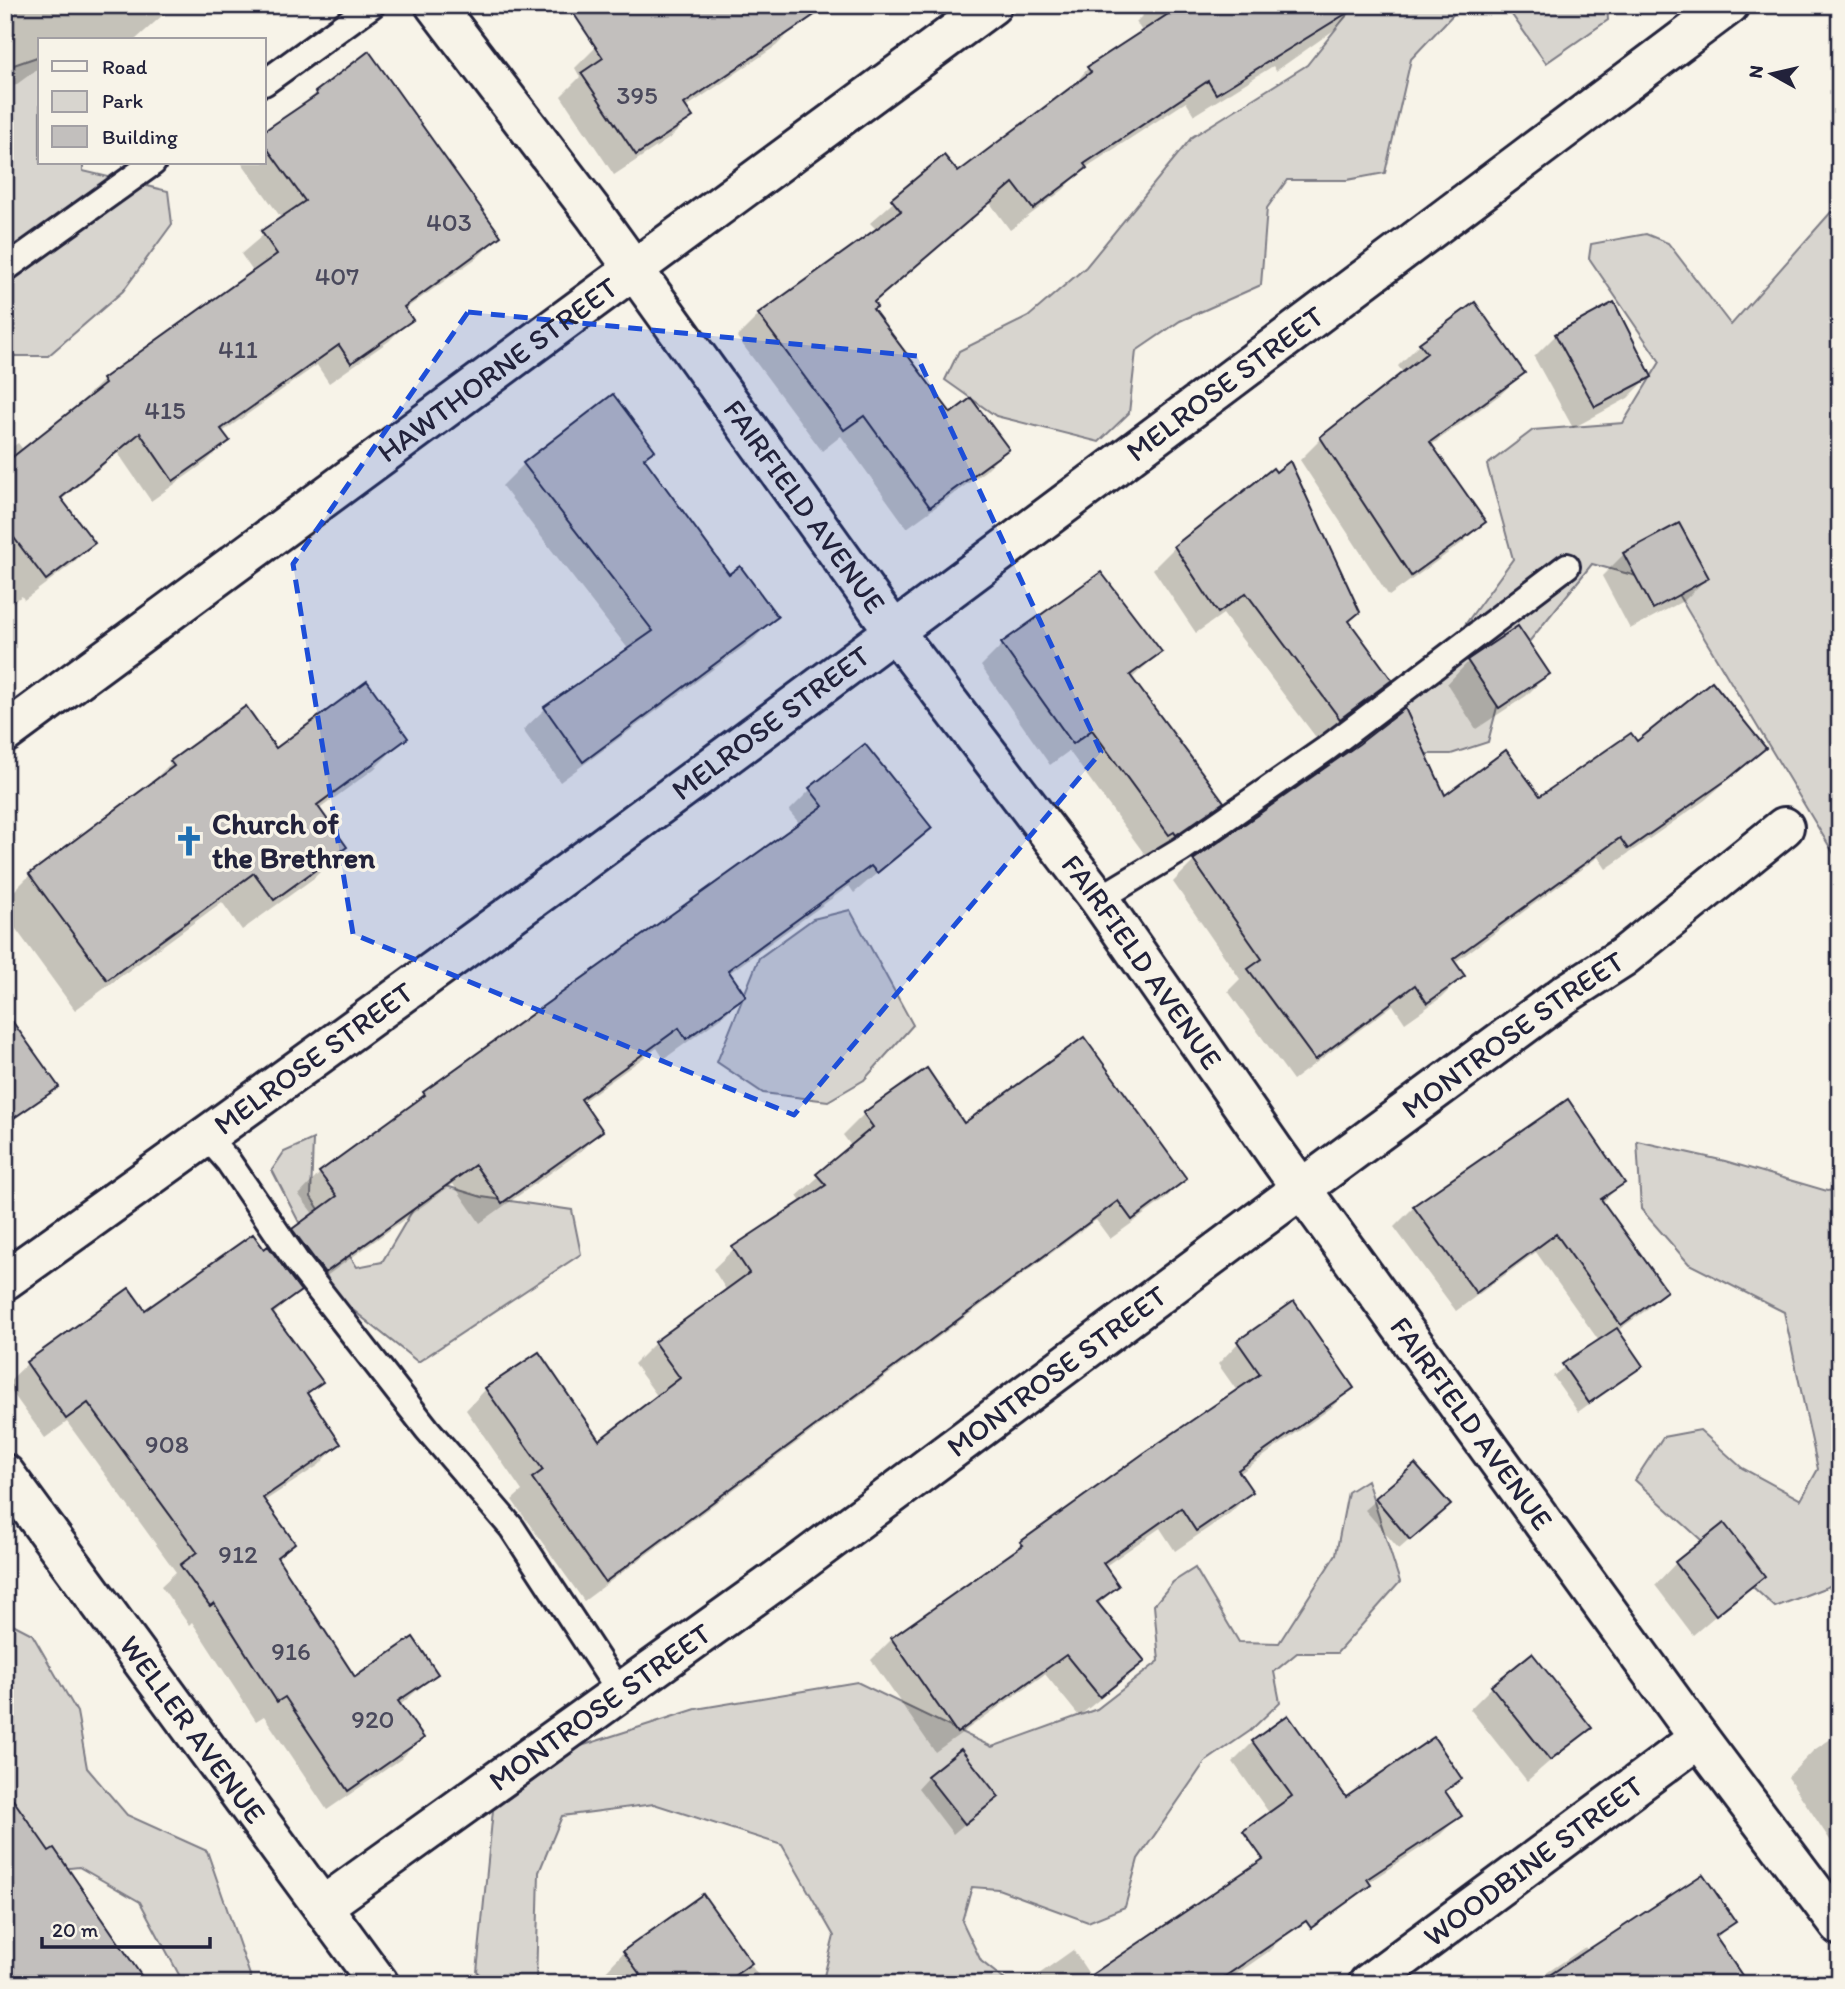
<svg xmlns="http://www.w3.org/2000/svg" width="1845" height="1989" font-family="Itim,sans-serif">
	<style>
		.green { fill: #d8d5cf; stroke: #7d7c85; stroke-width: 2 }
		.shadow { fill: #0003 }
		.building { fill: #c2bfbd; stroke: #22223b; stroke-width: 2 }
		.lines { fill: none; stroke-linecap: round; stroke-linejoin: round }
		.lane-casing { stroke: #22223b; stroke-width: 30 }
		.street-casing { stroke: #22223b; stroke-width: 44 }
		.secondary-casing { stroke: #22223b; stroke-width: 44 }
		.lane { stroke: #f7f3e8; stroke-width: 24 }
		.street { stroke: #f7f3e8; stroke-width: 38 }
		.secondary { stroke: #f7f3e8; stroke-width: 38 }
		.marked { fill: #1d4ed8; fill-opacity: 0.2; stroke: #1d4ed8; stroke-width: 5; stroke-dasharray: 14 9; stroke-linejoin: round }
		.labels { text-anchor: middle; stroke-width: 7; stroke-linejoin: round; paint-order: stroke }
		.number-label { font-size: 26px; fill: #4a495c }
		.street-label { font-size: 30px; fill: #22223b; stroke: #f7f3e8 }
		.poi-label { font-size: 30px; font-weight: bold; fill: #22223b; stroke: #f7f3e8; text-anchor: start }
	</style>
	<rect width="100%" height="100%" fill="#f7f3e8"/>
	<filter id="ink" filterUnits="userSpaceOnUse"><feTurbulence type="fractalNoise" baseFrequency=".0143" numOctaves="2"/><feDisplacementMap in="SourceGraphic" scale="14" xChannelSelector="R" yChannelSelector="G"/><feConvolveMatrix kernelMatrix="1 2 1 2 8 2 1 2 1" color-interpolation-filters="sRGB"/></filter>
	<g filter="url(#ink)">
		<g class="green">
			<path d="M1355 5H1462L1411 59 1385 173 1347 180H1287L1267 208 1261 285 1180 321 1136 351 1129 413 1099 442 996 416 945 380 959 351 1028 317 1086 267 1192 137 1307 65Z"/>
			<path d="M1505 5H1607L1608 20 1546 63Z"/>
			<path d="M40 56V163H83V171L168 191 172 224 123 291 48 356H5V68Z"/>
			<path d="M1840 202V864L1673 586 1592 564 1507 669 1488 742 1451 754H1415L1396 719 1513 559 1487 465 1533 430 1623 423 1660 362 1589 258 1591 244 1646 234 1668 243 1731 325Z"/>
			<path d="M850 910 913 1025 864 1080 828 1101 763 1093 717 1062 759 958 813 919Z"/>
			<path d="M313 1139 311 1197 357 1267 382 1262 430 1181 482 1197 572 1210 581 1254 418 1362 338 1298 272 1170 284 1152Z"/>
			<path d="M1637 1141 1725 1161 1827 1191 1840 1189V1582L1775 1607 1635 1480 1663 1437 1700 1430 1742 1468 1801 1500 1818 1469 1784 1312 1689 1264 1641 1209Z"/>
			<path d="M1367 1480 1400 1582 1337 1653H1297L1274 1672 1280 1702 1250 1731 1205 1762 1138 1859 1125 1907 1088 1922 998 1889 972 1887 962 1921 981 1961 1010 1984H822L834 1936 782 1845 654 1804 562 1816 539 1872 536 1984H488L477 1972 493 1810 581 1746 696 1709 857 1682 992 1747 1097 1709 1159 1661 1154 1605 1173 1582 1195 1568 1239 1642 1279 1643 1336 1554 1348 1492Z"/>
			<path d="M5 1620 32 1634 77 1712 87 1768 127 1815 207 1851 253 1984H184L140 1902 79 1867 5 1875Z"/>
		</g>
		<g class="shadow">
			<path d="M5 5H158L164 14 135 40H40V67L5 93Z"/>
			<path d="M484 5H503L490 14Z"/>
			<path d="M1153 5H1355L1356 8 1334 30 1276 71 1273 66 1194 115 1186 102 1082 170 1063 190 1010 230 990 203 873 304 871 310 950 416 1007 449 985 471 907 528 841 436 822 451 737 337 759 315 877 230 870 223 943 158 958 175 1068 92 1088 68 1143 33 1136 22Z"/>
			<path d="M797 25 776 46 685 108 691 117 670 138 614 175 561 96 580 77 575 68 596 47Z"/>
			<path d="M316 93 499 236 478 257 404 310 410 320 389 341 329 383 317 365 221 433 227 441 206 462 151 501 118 453 61 500 93 543 72 564 24 600 22 596 5 607V452L18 443 24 451 83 403 82 401 103 380 254 273 241 254 282 219 242 163H264V133L299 109Z"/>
			<path d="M1556 335 1650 376 1628 398 1573 428 1534 357Z"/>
			<path d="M1420 344 1523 373 1501 394 1430 446 1484 522 1462 543 1389 596 1300 460 1321 439 1404 374 1398 366Z"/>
			<path d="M524 464 729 576 775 617 754 639 560 782 523 730 545 709 629 650 502 486Z"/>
			<path d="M1678 525 1707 578 1685 600 1630 629 1602 576 1624 554Z"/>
			<path d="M1175 547 1358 612 1348 622 1390 680 1368 702 1318 740 1223 614 1196 633 1153 569Z"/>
			<path d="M1003 644 1160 652 1131 679 1222 801 1200 823 1153 856 1151 852 1146 856 1069 751 1050 765 981 666Z"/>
			<path d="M1468 662 1548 674 1526 696 1476 729 1447 684Z"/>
			<path d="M405 738 374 769 318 810 345 847 314 878 242 930 222 902 75 1010 5 914V900L30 875 140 794 172 762Z"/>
			<path d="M1637 744 1764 748 1705 800 1606 869 1598 857 1454 963 1463 976 1442 997 1405 1023 1393 1005 1293 1080 1228 991 1240 979 1173 882 1194 861 1445 798 1540 799Z"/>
			<path d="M810 790 930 828 854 893 849 886 728 974 744 996 722 1017 664 1059 657 1048 582 1102 601 1130 580 1152 480 1223 453 1184 303 1293 300 1289 273 1315 321 1381 306 1396 339 1444 319 1465 263 1502 293 1543 277 1560 354 1680 436 1674 399 1706 421 1738 401 1759 327 1810 264 1716 256 1721 192 1622 189 1625 161 1586 176 1572 67 1422 45 1438 6 1384 27 1364 129 1290 145 1312 263 1251 271 1253 314 1215 299 1195 320 1173 407 1110 424 1093 800 824 789 811Z"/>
			<path d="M5 1051 56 1086 5 1125Z"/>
			<path d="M1567 1101 1622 1183 1602 1203 1665 1291 1645 1311 1617 1331 1641 1366 1578 1412 1553 1376 1599 1341 1536 1252 1456 1311 1394 1227 1414 1207Z"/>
			<path d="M864 1114 964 1126 1185 1179 1164 1200 1110 1239 1096 1220 584 1601 512 1500 522 1491 466 1410 486 1389 598 1442 658 1397 634 1364 655 1343 727 1291 713 1269 734 1249 802 1203 797 1196 852 1147 843 1135Z"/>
			<path d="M1238 1343 1352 1387 1331 1408 1239 1474 1251 1492 1230 1513 1175 1551 1160 1528 1104 1567 1117 1586 1098 1605 1143 1661 1122 1681 1079 1716 1045 1674 935 1752 871 1660 892 1639 1006 1559 1022 1543 1237 1391 1218 1364Z"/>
			<path d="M1415 1466 1438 1515 1399 1549 1365 1510Z"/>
			<path d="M1676 1563 1762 1576 1693 1635 1655 1585Z"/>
			<path d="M1492 1687 1589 1727 1527 1781 1470 1709Z"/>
			<path d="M1840 1733V1846L1836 1849 1788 1777 1814 1750Z"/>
			<path d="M1253 1742 1346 1799 1459 1779 1445 1793 1460 1815 1440 1835 1313 1919 1270 1814 1233 1762Z"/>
			<path d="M928 1777 996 1797 953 1834 918 1788Z"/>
			<path d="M703 1896 764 1984H610L603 1974 624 1952Z"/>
			<path d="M1733 1921 1715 1940 1746 1984H1530L1585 1947 1588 1951Z"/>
			<path d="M1290 1930 1268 1952 1222 1984H1025L1073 1950 1091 1977Z"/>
		</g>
		<g class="building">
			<path d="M568 5H829L684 104 693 117 636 155 581 73 603 58Z"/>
			<path d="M1182 5H1360L1216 94 1208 81 1084 164 1087 168 1033 209 1013 183 874 302 877 307 873 309 951 413 971 398 1009 449 930 507 864 416 844 430 758 314 901 211 891 199 944 155 958 172 1091 72 1087 67Z"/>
			<path d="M369 51 501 236 404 307 413 320 351 363 339 345 221 429 230 441 173 481 140 433 61 498 95 543 46 580 5 526V463L105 384 102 379 277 254 261 231 305 201 264 144V131L317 95 315 92Z"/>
			<path d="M1475 302 1525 373 1430 442 1486 522 1411 576 1320 437 1427 353 1419 343Z"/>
			<path d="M1614 302 1652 377 1595 407 1555 334Z"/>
			<path d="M613 394 655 450 644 458 729 574 740 566 778 617 583 762 544 707 653 631 523 463Z"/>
			<path d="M1290 461 1360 612 1349 621 1392 680 1340 719 1246 593 1218 613 1174 546 1273 468 1276 472Z"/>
			<path d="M1679 523 1709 578 1653 609 1623 553Z"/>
			<path d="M1101 572 1162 652 1130 675 1224 802 1176 835 1174 832 1169 835 1092 730 1073 744 1001 643Z"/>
			<path d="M1518 626 1550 674 1499 708 1467 660Z"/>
			<path d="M367 681 408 738 317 805 347 847 274 900 254 873 107 980 29 874 174 766 170 761 246 706 276 748Z"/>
			<path d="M1712 681 1766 748 1728 779 1628 849 1620 838 1453 959 1465 976 1427 1003 1415 985 1315 1060 1248 969 1262 959 1193 860 1359 744 1405 708 1445 795 1506 750 1540 796 1631 733 1637 741Z"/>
			<path d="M865 744 932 828 877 873 871 866 728 970 746 996 686 1039 679 1028 581 1099 603 1131 502 1203 475 1165 325 1273 292 1229 337 1196 319 1172 425 1095 423 1092 823 806 809 788Z"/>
			<path d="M5 1011 59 1087 5 1124Z"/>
			<path d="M1084 1037 1187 1179 1132 1220 1118 1201 605 1582 532 1478 543 1470 485 1388 539 1352 599 1440 680 1378 654 1342 749 1273 732 1247 826 1185 816 1174 873 1127 863 1113 927 1068 964 1123Z"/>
			<path d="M1568 1099 1625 1183 1601 1199 1667 1291 1621 1325 1556 1234 1476 1293 1413 1206Z"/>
			<path d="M253 1234 264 1249 268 1246 301 1291 272 1312 323 1382 307 1393 341 1444 263 1498 295 1543 277 1557 355 1677 413 1637 438 1674 398 1701 424 1738 348 1791 285 1697 277 1702 214 1603 210 1606 180 1565 197 1552 88 1403 66 1419 26 1362 129 1288 145 1310Z"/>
			<path d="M1294 1301 1354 1388 1238 1470 1253 1492 1196 1531 1181 1508 1103 1563 1119 1586 1097 1602 1145 1661 1100 1697 1066 1655 957 1733 891 1638 1023 1545 1020 1542 1144 1453 1260 1374 1237 1341Z"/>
			<path d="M1617 1328 1643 1366 1589 1403 1562 1364Z"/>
			<path d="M1415 1464 1451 1505 1410 1540 1375 1498Z"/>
			<path d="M1724 1523 1765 1576 1716 1615 1675 1562Z"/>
			<path d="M1532 1653 1592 1728 1550 1760 1491 1686Z"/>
			<path d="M1288 1715 1346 1797 1434 1737 1462 1779 1445 1791 1462 1816 1367 1879 1371 1885 1311 1928 1306 1921 1214 1984H1078L1263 1859 1243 1831 1292 1796 1252 1741Z"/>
			<path d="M961 1749 999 1797 965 1824 927 1776Z"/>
			<path d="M5 1788 49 1851 54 1848 147 1984H5Z"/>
			<path d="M1703 1874 1736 1922 1715 1936 1748 1984H1536Z"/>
			<path d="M703 1894 752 1963 723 1984H647L623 1951Z"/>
		</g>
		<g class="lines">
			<g class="lane-casing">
				<g id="lane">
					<path d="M264 83 372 5"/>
					<path d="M5 269 153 163"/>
					<path d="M1099 899 1182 849 1326 749 1567 566"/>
					<path d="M207 1137 228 1161 297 1262 427 1429 512 1528 620 1693"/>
				</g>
			</g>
			<g class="street-casing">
				<g id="street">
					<path id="s1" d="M435 5 594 214 894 631 1099 899 1277 1155 1699 1738 1840 1926"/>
					<path id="s2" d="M5 733 992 5"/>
					<path id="s3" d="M5 1280C588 866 1158 434 1729 5"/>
					<path id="s4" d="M323 1906 792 1569 1301 1189 1564 995 1623 957 1784 827"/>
					<path id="s5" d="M1368 1984 1699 1738"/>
				</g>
			</g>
			<g class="secondary-casing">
				<g id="secondary">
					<path id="s6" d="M5 1474 379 1984"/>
				</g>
			</g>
			<use href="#lane" class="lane"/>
			<use href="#street" class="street"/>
			<use href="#secondary" class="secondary"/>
		</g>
	</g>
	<path class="marked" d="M468 312 917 356 1101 752 794 1115 353 934 293 564Z"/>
	<defs>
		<g id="church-bare" transform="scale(2.415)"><path d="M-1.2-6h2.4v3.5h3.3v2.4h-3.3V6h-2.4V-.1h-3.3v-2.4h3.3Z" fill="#1f6fb2" stroke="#f7f3e8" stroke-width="2.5" paint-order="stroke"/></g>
	</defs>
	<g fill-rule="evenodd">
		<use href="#church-bare" x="189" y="841"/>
	</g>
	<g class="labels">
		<g class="number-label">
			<text x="637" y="104">395</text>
			<text x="449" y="231">403</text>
			<text x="337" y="285">407</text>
			<text x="238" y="358">411</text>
			<text x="165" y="419">415</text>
			<text x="167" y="1453">908</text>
			<text x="238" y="1563">912</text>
			<text x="291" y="1660">916</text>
			<text x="373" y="1728">920</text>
		</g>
		<g class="street-label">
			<text dy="10" stroke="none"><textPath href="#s2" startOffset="612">HAWTHORNE STREET</textPath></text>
			<text dy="10" stroke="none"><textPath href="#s3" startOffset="1514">MELROSE STREET</textPath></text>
			<text dy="10" stroke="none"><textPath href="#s1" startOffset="623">FAIRFIELD AVENUE</textPath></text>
			<text dy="10" stroke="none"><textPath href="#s3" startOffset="947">MELROSE STREET</textPath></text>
			<text dy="10" stroke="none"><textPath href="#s1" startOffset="1190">FAIRFIELD AVENUE</textPath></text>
			<text dy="10" stroke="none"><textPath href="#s4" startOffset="1475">MONTROSE STREET</textPath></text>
			<text dy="10" stroke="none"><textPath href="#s3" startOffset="380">MELROSE STREET</textPath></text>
			<text dy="10" stroke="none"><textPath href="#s4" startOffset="908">MONTROSE STREET</textPath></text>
			<text dy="10" stroke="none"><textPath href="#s1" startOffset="1757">FAIRFIELD AVENUE</textPath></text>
			<text dy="10" stroke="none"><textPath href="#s4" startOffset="341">MONTROSE STREET</textPath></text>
			<text dy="10" stroke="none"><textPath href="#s6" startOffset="317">WELLER AVENUE</textPath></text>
			<text dy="10" stroke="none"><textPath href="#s5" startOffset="206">WOODBINE STREET</textPath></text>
		</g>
		<g class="poi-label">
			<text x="212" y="834">Church of<tspan x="212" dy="34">the Brethren</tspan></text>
		</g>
	</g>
	<rect width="1845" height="1989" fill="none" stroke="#f7f3e8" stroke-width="28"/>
	<rect x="14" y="14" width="1817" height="1961" fill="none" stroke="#22223b" stroke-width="2.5" filter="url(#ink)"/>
	<rect x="38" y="38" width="228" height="126" fill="#f7f3e8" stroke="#a29fa3" stroke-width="2"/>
	<rect x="52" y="61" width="35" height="10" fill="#f7f3e8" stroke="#a29fa3" stroke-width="2"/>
	<text x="102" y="74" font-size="21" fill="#22223b">Road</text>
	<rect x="52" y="91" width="35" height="21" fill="#d8d5cf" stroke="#a29fa3" stroke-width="2"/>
	<text x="102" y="108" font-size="21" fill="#22223b">Park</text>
	<rect x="52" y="126" width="35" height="21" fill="#c2bfbd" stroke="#a29fa3" stroke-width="2"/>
	<text x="102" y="144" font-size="21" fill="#22223b">Building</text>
	<g transform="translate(1772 74) rotate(278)" stroke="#f7f3e8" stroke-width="5" paint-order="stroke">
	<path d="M0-5L12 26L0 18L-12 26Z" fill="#22223b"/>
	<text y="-10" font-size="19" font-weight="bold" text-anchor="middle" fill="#22223b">N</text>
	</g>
	<path d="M42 1937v10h168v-10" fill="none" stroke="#22223b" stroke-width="3.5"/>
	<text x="52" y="1937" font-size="21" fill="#22223b" stroke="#f7f3e8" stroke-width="5" paint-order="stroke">20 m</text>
</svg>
